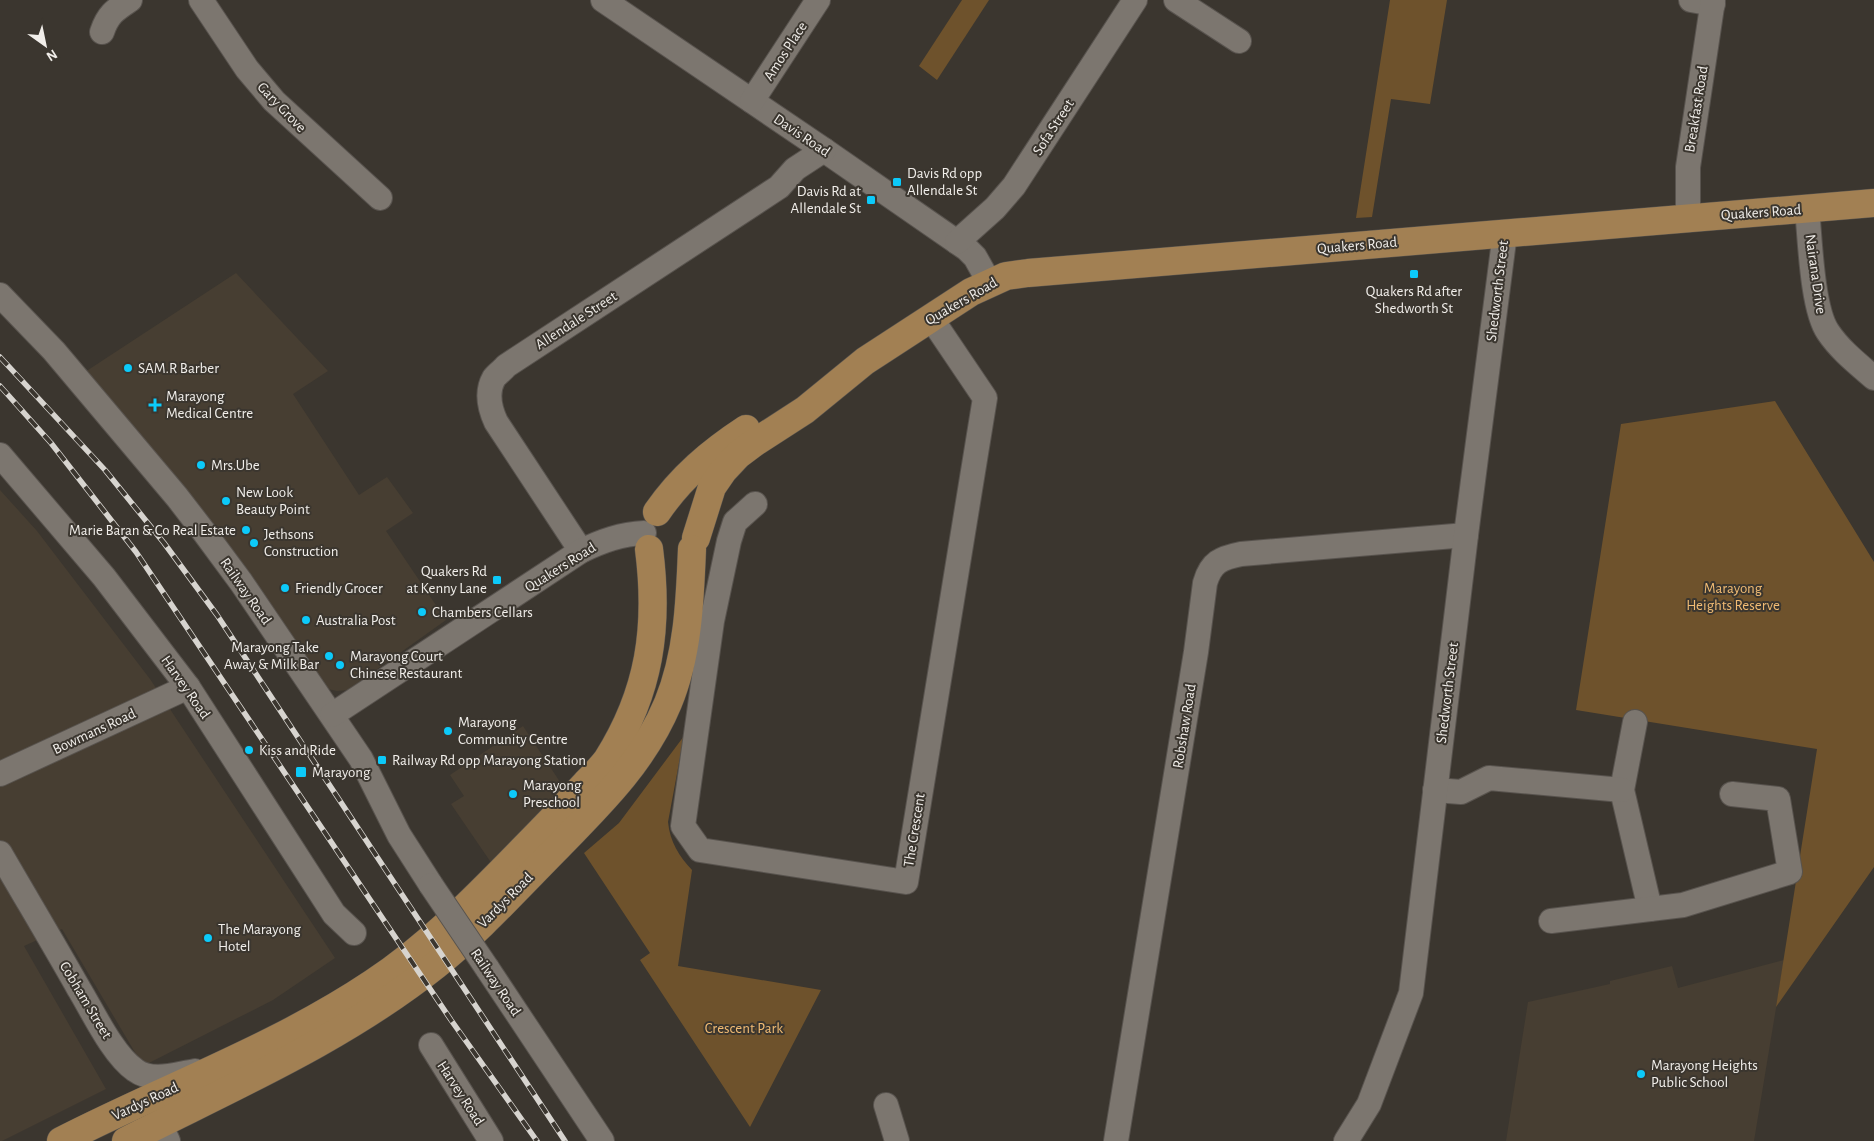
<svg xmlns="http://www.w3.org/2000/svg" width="1874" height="1141" font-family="'Alegreya Sans',sans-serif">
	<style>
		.built { fill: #473e32 }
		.green { fill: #6e522c }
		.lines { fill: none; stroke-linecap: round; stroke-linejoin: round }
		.minor-casing { stroke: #58534e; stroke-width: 26 }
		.major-casing { stroke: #58534e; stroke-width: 29 }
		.minor { stroke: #7c766f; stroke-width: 24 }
		.major { stroke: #a28053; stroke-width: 28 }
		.rail-casing { stroke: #d7d4cf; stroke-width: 5.5 }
		.rail { stroke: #3b362f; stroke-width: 4; stroke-dasharray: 11; stroke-linecap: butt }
		.minor-bridge-casing { stroke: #58534e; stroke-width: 26; stroke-linecap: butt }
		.minor-bridge { stroke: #7c766f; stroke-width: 24 }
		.poi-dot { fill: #0ccafa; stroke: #3b362f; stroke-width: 2 }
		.labels { text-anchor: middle; stroke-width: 4; stroke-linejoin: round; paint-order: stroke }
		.street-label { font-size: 15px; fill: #f1eeea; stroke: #3b362f }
		.poi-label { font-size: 15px; fill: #f1eeea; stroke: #3b362f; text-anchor: start }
		.park-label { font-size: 15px; fill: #f1bb73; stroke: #3b362f }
	</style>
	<rect width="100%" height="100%" fill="#3b362f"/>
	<g class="built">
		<path d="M236 273 328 371 293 394 359 495 387 477 413 513 386 531 446 620 348 690 337 691 328 689 320 681 85 372Z"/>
		<path d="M0 490 37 531 150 679 335 958 273 1000 143 1066 62 929 24 946 106 1089 2 1141H0Z"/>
		<path d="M523 726 566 791 492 864 451 804 464 796 450 775Z"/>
		<path d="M1784 960 1754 1141H1506L1528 1002 1610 984V981L1672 966 1678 988Z"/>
	</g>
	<g class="green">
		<path d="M962 0H989L937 80 919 66Z"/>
		<path d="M1390 0H1447L1430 104 1391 99 1372 217 1356 218Z"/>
		<path d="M1775 401 1874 562V867L1776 1007 1817 749 1576 710 1621 424Z"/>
		<path d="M684 736 668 822C670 842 679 856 692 870L678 966 821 990 750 1127 640 960 650 953 584 853 619 823Z"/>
	</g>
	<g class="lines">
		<g class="minor-casing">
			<g id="minor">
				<path d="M201 0 247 69 274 101 380 198"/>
				<path d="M603 0 824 150 967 249 975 257 989 282"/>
				<path d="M1176 0 1239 41"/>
				<path d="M1691 0 1713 4"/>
				<path d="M102 32C108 14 115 10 130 0"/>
				<path d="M752 101 818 0"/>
				<path d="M1807 208C1810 239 1812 309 1828 332 1840 350 1858 364 1874 378"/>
				<path d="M1688 218V167L1713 0"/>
				<path d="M957 242 995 208 1014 186 1135 0"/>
				<path d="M0 295 54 351 177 497 204 532 241 582 361 759 399 835 431 885"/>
				<path d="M0 455 104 577 188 687 334 914 354 933"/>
				<path d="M755 504 735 522 729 541 712 621 683 826 700 850 906 882 985 398 931 318"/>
				<path d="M581 551 496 422C490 409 486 392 494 378 497 374 503 370 506 366L779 187 795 169 824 150"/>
				<path d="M332 715 581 551C602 541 621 534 644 533"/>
				<path d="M1635 722 1622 790 1650 909"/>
				<path d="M0 774 188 687"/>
				<path d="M1435 790 1461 792 1489 778 1622 790"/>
				<path d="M0 853C26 898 53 943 79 989 93 1012 113 1055 135 1070 152 1083 176 1074 195 1071"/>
				<path d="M1551 921 1683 905 1790 872 1778 799 1732 794"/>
				<path d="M487 968 602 1141"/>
				<path d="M431 1045 491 1141"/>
				<path d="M886 1105 897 1141"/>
				<path d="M160 1124 168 1141"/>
				<path d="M1116 1141 1196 652 1205 583C1211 562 1221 558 1241 554L1466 535"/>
				<path d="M1346 1141 1369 1104 1411 993 1466 535 1505 233"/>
			</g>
		</g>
		<g class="major-casing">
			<g id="major">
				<path d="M657 512C681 477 711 452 746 429"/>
				<path d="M696 538 712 487 723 471 738 455 754 443 805 410 865 361 971 292 1006 276 1028 273 1874 203"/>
				<path d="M61 1141C164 1088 276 1048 373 983 432 944 481 892 530 842 549 823 568 803 586 783 593 776 601 768 607 760 650 692 659 627 649 549"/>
				<path d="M126 1141C232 1087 342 1040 436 965 480 930 518 887 558 847 601 803 644 761 668 703 688 655 690 600 692 549"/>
			</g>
		</g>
		<use href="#minor" class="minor"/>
		<use href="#major" class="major"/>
		<g class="rail-casing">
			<g id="rail">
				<path d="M0 357 105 470 164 543 217 615 565 1141"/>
				<path d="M0 386 51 443 136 552 451 1020 537 1141"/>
			</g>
		</g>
		<use href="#rail" class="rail"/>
		<g class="minor-bridge-casing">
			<path id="minor-bridge" d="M431 885 487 968"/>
		</g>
		<use href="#minor-bridge" class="minor-bridge"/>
	</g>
	<g class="poi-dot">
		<rect x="892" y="177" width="10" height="10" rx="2.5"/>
		<rect x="866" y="195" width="10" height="10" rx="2.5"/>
		<rect x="1409" y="269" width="10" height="10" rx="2.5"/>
		<circle cx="128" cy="368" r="5"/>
		<path d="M152.5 397.5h5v5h5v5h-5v5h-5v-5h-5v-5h5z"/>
		<circle cx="201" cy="465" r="5"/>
		<circle cx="226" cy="501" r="5"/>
		<circle cx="246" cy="530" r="5"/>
		<circle cx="254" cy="543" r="5"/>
		<rect x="492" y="575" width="10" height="10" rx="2.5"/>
		<circle cx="285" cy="588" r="5"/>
		<circle cx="422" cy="612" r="5"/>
		<circle cx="306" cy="620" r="5"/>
		<circle cx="329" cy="656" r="5"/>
		<circle cx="340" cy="665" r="5"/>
		<circle cx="448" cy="731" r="5"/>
		<circle cx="249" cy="750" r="5"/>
		<rect x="377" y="755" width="10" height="10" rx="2.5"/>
		<rect x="295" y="766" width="12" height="12" rx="2.5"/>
		<circle cx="513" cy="794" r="5"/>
		<circle cx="208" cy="938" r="5"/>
		<circle cx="1641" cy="1074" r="5"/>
	</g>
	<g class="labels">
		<g class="street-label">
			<text transform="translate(785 51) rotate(-57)" y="5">Amos Place</text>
			<text transform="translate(282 107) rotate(46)" y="5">Gary Grove</text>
			<text transform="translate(1696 109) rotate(-81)" y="5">Breakfast Road</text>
			<text transform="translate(1053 127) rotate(-57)" y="5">Sofa Street</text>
			<text transform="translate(802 135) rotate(34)" y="5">Davis Road</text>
			<text transform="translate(1761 212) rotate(-4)" y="5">Quakers Road</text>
			<text transform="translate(1357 245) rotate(-5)" y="5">Quakers Road</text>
			<text transform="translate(1816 274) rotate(82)" y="5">Nairana Drive</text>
			<text transform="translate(1497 291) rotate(-83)" y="5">Shedworth Street</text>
			<text transform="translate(961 301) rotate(-30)" y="5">Quakers Road</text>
			<text transform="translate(576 320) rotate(-33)" y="5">Allendale Street</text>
			<text transform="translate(560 567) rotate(-32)" y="5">Quakers Road</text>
			<text transform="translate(246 591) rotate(55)" y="5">Railway Road</text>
			<text transform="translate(186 687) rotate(55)" y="5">Harvey Road</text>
			<text transform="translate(1447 693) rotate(-83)" y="5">Shedworth Street</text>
			<text transform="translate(1184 726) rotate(-81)" y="5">Robshaw Road</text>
			<text transform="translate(94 731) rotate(-25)" y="5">Bowmans Road</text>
			<text transform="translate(914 830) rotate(-81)" y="5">The Crescent</text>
			<text transform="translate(505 900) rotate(-45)" y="5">Vardys Road</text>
			<text transform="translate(496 982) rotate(56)" y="5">Railway Road</text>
			<text transform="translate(86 1000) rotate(59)" y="5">Cobham Street</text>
			<text transform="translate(461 1093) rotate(57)" y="5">Harvey Road</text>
			<text transform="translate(145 1101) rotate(-25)" y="5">Vardys Road</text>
		</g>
		<g class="poi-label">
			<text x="907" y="178">Davis Rd opp<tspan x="907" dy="17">Allendale St</tspan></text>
			<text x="861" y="196" text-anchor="end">Davis Rd at<tspan x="861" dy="17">Allendale St</tspan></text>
			<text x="1414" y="296" text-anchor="middle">Quakers Rd after<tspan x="1414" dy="17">Shedworth St</tspan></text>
			<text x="138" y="373">SAM.R Barber</text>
			<text x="166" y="401">Marayong<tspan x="166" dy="17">Medical Centre</tspan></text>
			<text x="211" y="470">Mrs.Ube</text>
			<text x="236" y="497">New Look<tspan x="236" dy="17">Beauty Point</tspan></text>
			<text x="236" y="535" text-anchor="end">Marie Baran &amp; Co Real Estate</text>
			<text x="264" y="539">Jethsons<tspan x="264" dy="17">Construction</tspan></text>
			<text x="487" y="576" text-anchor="end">Quakers Rd<tspan x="487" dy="17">at Kenny Lane</tspan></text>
			<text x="295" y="593">Friendly Grocer</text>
			<text x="432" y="617">Chambers Cellars</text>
			<text x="316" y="625">Australia Post</text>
			<text x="319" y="652" text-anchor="end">Marayong Take<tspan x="319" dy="17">Away &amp; Milk Bar</tspan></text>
			<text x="350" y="661">Marayong Court<tspan x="350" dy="17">Chinese Restaurant</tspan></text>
			<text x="458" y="727">Marayong<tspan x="458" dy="17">Community Centre</tspan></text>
			<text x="259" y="755">Kiss and Ride</text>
			<text x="392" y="765">Railway Rd opp Marayong Station</text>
			<text x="312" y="777">Marayong</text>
			<text x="523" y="790">Marayong<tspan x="523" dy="17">Preschool</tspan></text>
			<text x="218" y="934">The Marayong<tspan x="218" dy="17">Hotel</tspan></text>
			<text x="1651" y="1070">Marayong Heights<tspan x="1651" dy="17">Public School</tspan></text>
		</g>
		<g class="park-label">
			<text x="1733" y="593">Marayong<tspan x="1733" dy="17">Heights Reserve</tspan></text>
			<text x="744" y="1033">Crescent Park</text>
		</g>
	</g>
	<g transform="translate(45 45) rotate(147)" stroke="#3b362f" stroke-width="4" paint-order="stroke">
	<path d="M0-4L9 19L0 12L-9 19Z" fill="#f1eeea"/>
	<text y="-8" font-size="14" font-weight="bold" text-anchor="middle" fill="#f1eeea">N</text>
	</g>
</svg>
